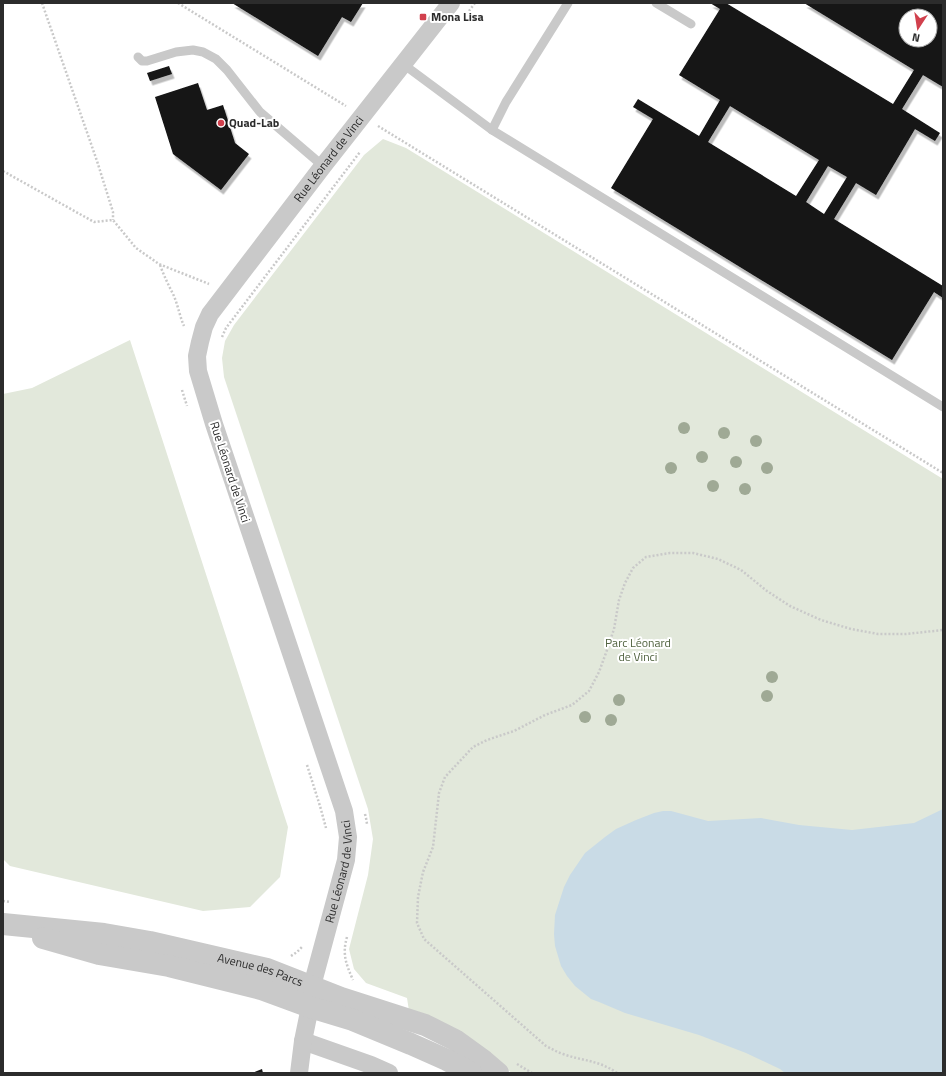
<svg xmlns="http://www.w3.org/2000/svg" width="946" height="1076" font-family="'Titillium Web',sans-serif">
	<style>
		.green { fill: #e2e8db }
		.water { fill: #c9dbe6 }
		.building { fill: #131313; fill-rule: evenodd; filter: url(#shadow) }
		.lines { fill: none; stroke-linecap: round; stroke-linejoin: round }
		.path { stroke: #c9c9c9; stroke-width: 2.5; stroke-dasharray: 2 2; stroke-linecap: butt }
		.service { stroke: #c9c9c9; stroke-width: 9 }
		.minor { stroke: #c9c9c9; stroke-width: 18 }
		.tertiary { stroke: #c9c9c9; stroke-width: 22 }
		.tree { fill: #9fa995 }
		.poi-dot { fill: #d1404d; stroke: #fff; stroke-width: 1.5 }
		.labels { text-anchor: middle; stroke-width: 4; stroke-linejoin: round; paint-order: stroke }
		.poi-label { font-size: 12px; font-weight: bold; fill: #2c2c2c; stroke: #fff; text-anchor: start }
		.street-label { font-size: 12px; fill: #2c2c2c; stroke: #fff }
		.park-label { font-size: 12px; fill: #50623f; stroke: #fff }
	</style>
	<defs>
		<filter id="shadow"><feDropShadow dx="2.5" dy="4.5" stdDeviation="0" flood-color="#0004"/></filter>
	</defs>
	<rect width="100%" height="100%" fill="#fff"/>
	<g class="green">
		<path d="M383 139 406 148 943 479V1073H512L476 1049 409 1011 407 998 366 983 354 969 349 949 368 875 373 839 368 809 224 377 222 358 225 341 234 325 364 155Z"/>
		<path d="M130 340 288 827 280 877 250 907 203 911 10 866 3 859V394L32 388Z"/>
	</g>
	<path class="water" d="M943 809V1073H785L780 1069 746 1053 699 1035 625 1013 599 1002 591 999 575 986 567 976 561 966 555 946 554 934 555 915 564 887 570 875 585 853 605 837 616 829 636 820 654 813 663 811H671L708 821 761 818 799 825 852 830 914 823Z"/>
	<g class="building">
		<path d="M232 3H363L351 22 342 17 318 56Z"/>
		<path d="M710 3H726L893 104 914 70 804 3H943V87L923 75 902 109 940 133 935 141 915 129 876 195 856 183 834 219 943 286V298L934 292 892 360 611 188 653 119 633 107 638 99 699 136 720 100 679 75 720 9ZM906 16H930V40H906ZM730 106 819 160 796 196 708 142ZM828 166 847 177 824 214 806 202Z"/>
		<path d="M169 66 172 74 150 81 147 73Z"/>
		<path d="M198 83 207 110 223 105 235 143 249 154 221 190 173 154 155 97Z"/>
		<path d="M262 1069 263 1073H252Z"/>
	</g>
	<g class="lines">
		<g class="path">
			<path d="M42 3 97 161 113 212V220"/>
			<path d="M178 3 346 106"/>
			<path d="M469 11 475 3"/>
			<path d="M378 126 943 473"/>
			<path d="M3 171 94 222 113 220 136 248 159 264 209 284"/>
			<path d="M160 265C164 276 169 286 174 296 178 306 180 317 184 326"/>
			<path d="M222 337 226 328 360 152"/>
			<path d="M182 390 187 406"/>
			<path d="M307 765 320 806 326 828"/>
			<path d="M365 814 366 818 367 824"/>
			<path d="M3 901 10 902"/>
			<path d="M347 937C342 954 346 964 353 980"/>
			<path d="M291 956 297 952 302 947"/>
			<path d="M517 1064 532 1073"/>
			<path d="M617 1073C599 1060 582 1061 563 1054 557 1052 552 1049 546 1046L424 939 417 923 418 897 423 872 433 847 439 793 445 777 473 747 487 740 514 731 545 715 572 705 589 691 599 672 606 653 614 629 619 600 625 583 633 568 646 557 670 553H693L718 559 741 570 767 591 790 606 821 620 851 629 878 634H906L943 630"/>
		</g>
		<g class="service">
			<path d="M656 3 691 24"/>
			<path d="M138 57 142 61H147L176 52 193 50 203 52 216 59 227 70 260 112 323 166"/>
			<path d="M403 64 492 130 943 407"/>
			<path d="M492 130 506 102 568 3"/>
		</g>
		<g class="minor">
			<path d="M303 1041 371 1065 389 1073"/>
			<path id="s1" d="M299 1073 303 1041 310 1007 312 986 346 860 348 837 344 811 214 424 198 371 197 356 200 342 204 327 210 314 323 166 451 3"/>
		</g>
		<g class="tertiary">
			<path id="s2" d="M3 924 104 934 150 942 267 969 341 998 425 1025 455 1040 484 1061 498 1073"/>
			<path d="M43 938 99 954 169 966 261 989 310 1007 353 1020 411 1044 447 1060 471 1073"/>
		</g>
	</g>
	<g class="tree">
		<circle cx="684" cy="428" r="6"/>
		<circle cx="724" cy="433" r="6"/>
		<circle cx="756" cy="441" r="6"/>
		<circle cx="702" cy="457" r="6"/>
		<circle cx="736" cy="462" r="6"/>
		<circle cx="671" cy="468" r="6"/>
		<circle cx="767" cy="468" r="6"/>
		<circle cx="713" cy="486" r="6"/>
		<circle cx="745" cy="489" r="6"/>
		<circle cx="772" cy="677" r="6"/>
		<circle cx="767" cy="696" r="6"/>
		<circle cx="619" cy="700" r="6"/>
		<circle cx="585" cy="717" r="6"/>
		<circle cx="611" cy="720" r="6"/>
	</g>
	<g class="poi-dot">
		<rect x="419" y="13" width="8" height="8" rx="2"/>
		<circle cx="221" cy="123" r="4"/>
	</g>
	<g class="labels">
		<g class="poi-label">
			<text x="431" y="21">Mona Lisa</text>
			<text x="229" y="127">Quad-Lab</text>
		</g>
		<g class="street-label">
			<text dy="4" stroke="none"><textPath href="#s1" startOffset="986">Rue Léonard de Vinci</textPath></text>
			<text transform="translate(230 472) rotate(72)" y="4">Rue Léonard de Vinci</text>
			<text dy="4" stroke="none"><textPath href="#s1" startOffset="206">Rue Léonard de Vinci</textPath></text>
			<text dy="4" stroke="none"><textPath href="#s2" startOffset="262">Avenue des Parcs</textPath></text>
		</g>
		<g class="park-label">
			<text x="638" y="647">Parc Léonard<tspan x="638" dy="14">de Vinci</tspan></text>
		</g>
	</g>
	<rect width="946" height="1076" fill="none" stroke="#2c2c2c" stroke-width="8"/>
	<g transform="translate(918 28) rotate(192)"><circle r="19" fill="#ffffff" stroke="#ababab"/>
	<path d="M0-3L7 15L0 10L-7 15Z" fill="#d1404d"/>
	<text y="-6" font-size="11" font-weight="bold" text-anchor="middle" fill="#2c2c2c">N</text>
	</g>
</svg>
